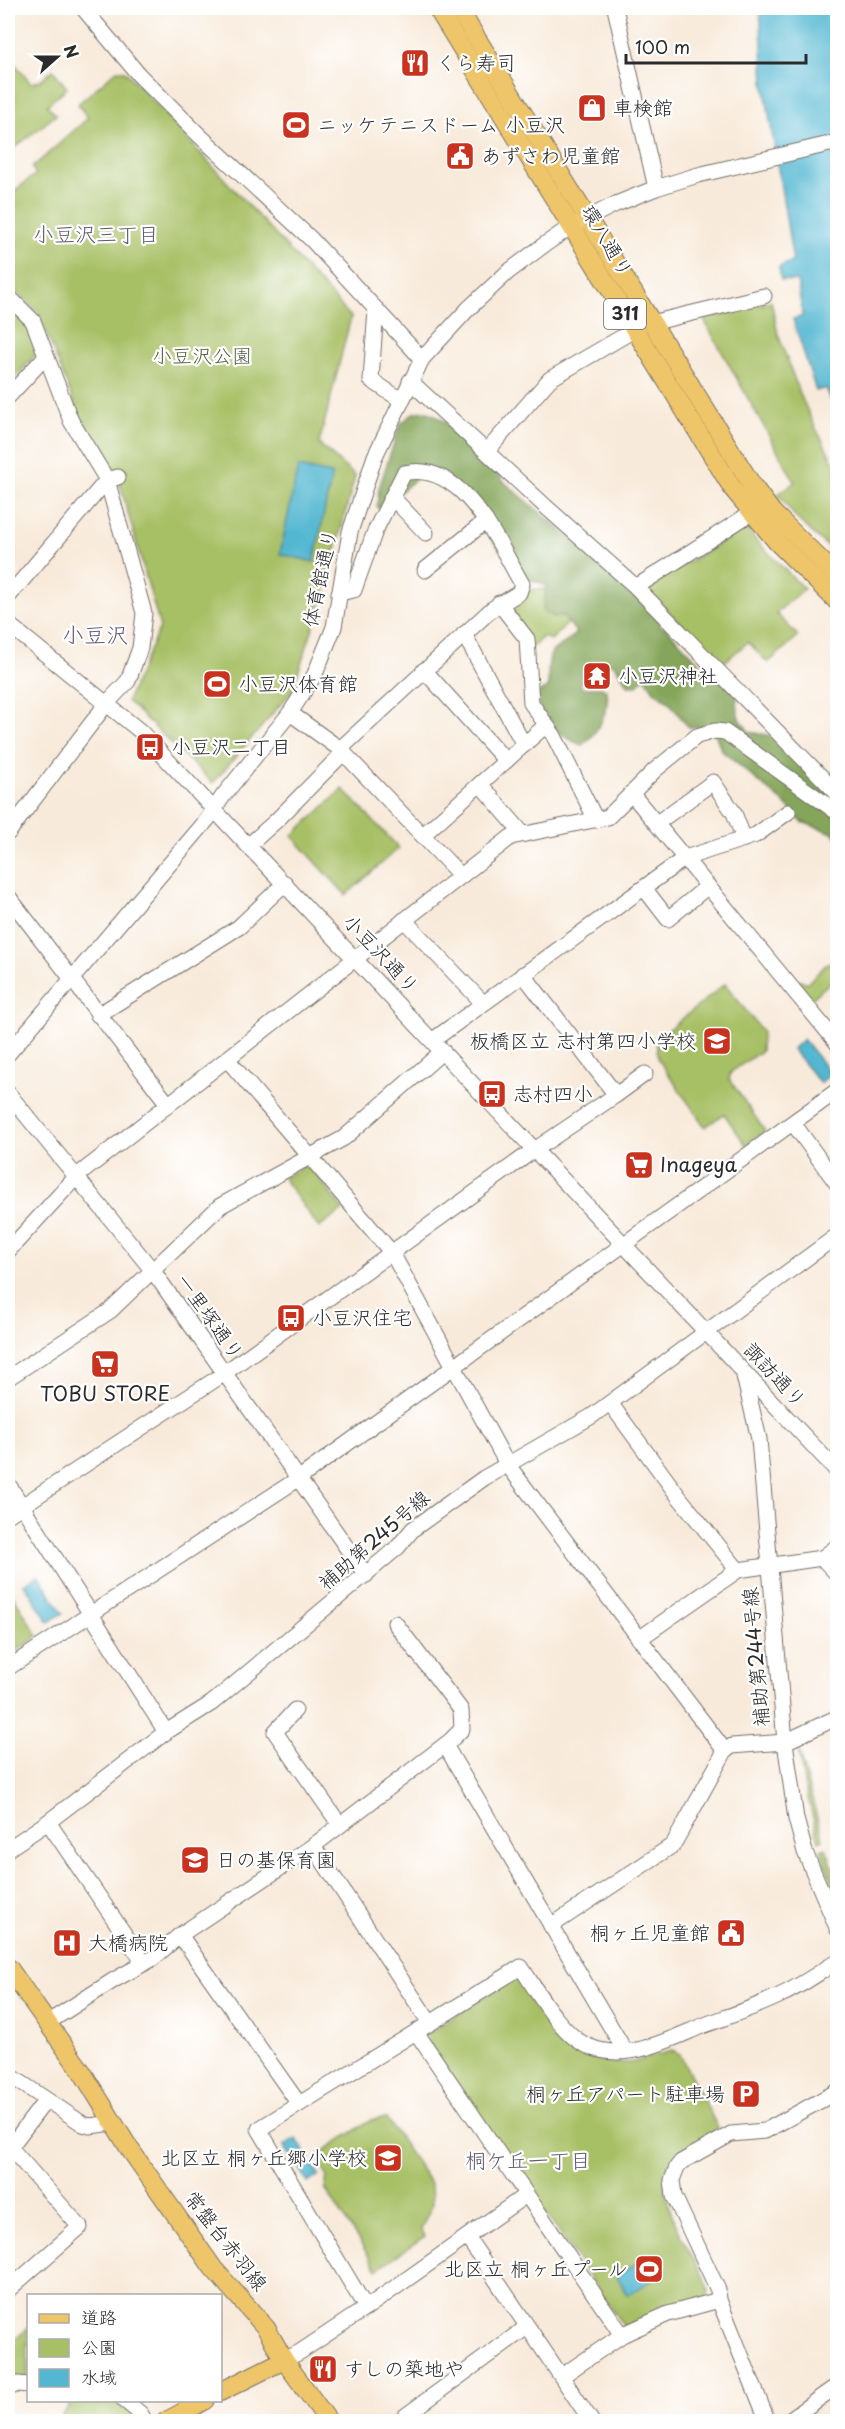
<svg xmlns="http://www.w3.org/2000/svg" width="845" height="2429" font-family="'Playpen Sans','Klee One',sans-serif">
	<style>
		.green { fill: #a7c065; stroke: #697648; stroke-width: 1.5 }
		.forest { fill: #85a65a; stroke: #586842; stroke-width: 1.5 }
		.water { fill: #53b7d1; stroke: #3f717e; stroke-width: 1.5 }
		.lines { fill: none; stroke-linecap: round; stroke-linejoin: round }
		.minor-casing { stroke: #736e68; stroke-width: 17 }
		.major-casing { stroke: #736e68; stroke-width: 20 }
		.minor { stroke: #fff; stroke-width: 15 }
		.major { stroke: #eec569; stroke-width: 18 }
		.labels { text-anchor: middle; stroke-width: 4.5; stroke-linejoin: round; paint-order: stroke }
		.shield { fill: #fff; stroke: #6b6b6b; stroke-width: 1.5 }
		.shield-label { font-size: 18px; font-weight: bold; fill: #2b2b2b }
		.poi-label { font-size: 20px; fill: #2b2b2b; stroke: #fff; text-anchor: start }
		.street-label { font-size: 20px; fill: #2b2b2b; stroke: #fff }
		.park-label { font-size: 20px; fill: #565f3f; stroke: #fff }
		.neighbourhood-label { font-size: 21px; fill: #635b74; stroke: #fff }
		.quarter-label { font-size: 22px; fill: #635b74; stroke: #fff }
	</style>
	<rect width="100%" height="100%" fill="#fff"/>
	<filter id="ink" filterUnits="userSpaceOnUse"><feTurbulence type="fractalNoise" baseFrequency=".0167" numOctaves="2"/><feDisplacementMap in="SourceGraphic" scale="12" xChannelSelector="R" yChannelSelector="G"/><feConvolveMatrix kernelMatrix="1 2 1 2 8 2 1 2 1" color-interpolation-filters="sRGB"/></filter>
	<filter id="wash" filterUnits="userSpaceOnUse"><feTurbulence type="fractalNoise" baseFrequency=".008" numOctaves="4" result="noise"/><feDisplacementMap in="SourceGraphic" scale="24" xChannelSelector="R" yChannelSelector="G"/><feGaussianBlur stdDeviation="1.35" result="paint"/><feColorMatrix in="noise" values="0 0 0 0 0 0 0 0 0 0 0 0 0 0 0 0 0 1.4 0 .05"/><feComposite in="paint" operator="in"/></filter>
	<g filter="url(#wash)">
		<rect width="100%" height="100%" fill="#f8eada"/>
		<g class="green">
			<path d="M10 58 31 83 39 81 53 70 67 88 47 105 56 115 8 153V60Z"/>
			<path d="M117 70 125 71 351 317 319 444 355 476 325 591 292 691 213 783 127 701 160 627 118 477 77 410 39 314 8 284V188L13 192 36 174 32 168 88 118 78 104Z"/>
			<path d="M771 301 778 334 799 392 814 425 837 468V555L797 519 778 494 795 482 704 320Z"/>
			<path d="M8 304 27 324 38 352 8 386Z"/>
			<path d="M744 528 804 589 776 613 798 636 768 663 748 642 721 665 650 593V585Z"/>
			<path d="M546 589V601L570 621 551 640 543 637 528 651 499 603 520 590Z"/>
			<path d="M343 789 399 848 346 895 292 836Z"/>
			<path d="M829 962 837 976 807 1003 793 987 801 980 807 983Z"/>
			<path d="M725 984 762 1031 761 1051 731 1072 729 1079 765 1131 746 1145 724 1114 705 1127 658 1059 656 1040Z"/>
			<path d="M304 1166 311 1167 343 1210 319 1228 283 1178Z"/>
			<path d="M8 1587 38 1636 8 1656Z"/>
			<path d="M798 1749 823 1839 819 1841 804 1783Z"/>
			<path d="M826 1848 837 1878V1909L830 1895 835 1893 821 1850Z"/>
			<path d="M515 1977 521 1978C547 2018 576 2071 632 2062 646 2060 658 2054 672 2051L680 2055 718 2128C706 2143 685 2145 673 2160 648 2191 692 2254 707 2283L709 2292 706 2298 624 2327 427 2041V2034Z"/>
			<path d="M378 2118H386L431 2184 432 2205 421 2229 425 2236 377 2269 325 2188 327 2176 316 2156 371 2120Z"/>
			<path d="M28 2328V2380H18L8 2363V2345Z"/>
			<path d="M73 2401H117L136 2415 124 2421 57 2422Z"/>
		</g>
		<path class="forest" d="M424 411C447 417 449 430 465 443 480 455 493 464 503 481L617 577 619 583 629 586 660 622 661 627 667 629 713 677 724 682 737 697 738 716 749 732 779 737 829 789 837 805V838L833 833 802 822 784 803 721 750 713 727H688L669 702 654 691 646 679H642L636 686H629L613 663 589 665 583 669 580 685 583 688 602 687 607 691C610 710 598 734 582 745 561 738 539 717 535 694L548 688C549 678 546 656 554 650 563 643 570 642 576 632L563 616 554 617 543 611 546 586 541 583 523 579 439 472 416 479 379 509 377 507 379 488 400 425 413 413Z"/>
		<g class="water">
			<path d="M760 8H837V414L826 388 816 391 793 319 803 316 797 281 781 280 779 267 793 261 764 84Z"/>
			<path d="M298 467 332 474 314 562 280 554Z"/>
			<path d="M803 1039 831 1074 820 1083 792 1049Z"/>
			<path d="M38 1575 63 1613 49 1622 24 1584Z"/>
			<path d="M296 2138 319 2175 308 2183 284 2146Z"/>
			<path d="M655 2253 666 2272 628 2295 616 2275Z"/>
		</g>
	</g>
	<g filter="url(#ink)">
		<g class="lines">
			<g class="minor-casing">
				<g id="minor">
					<path d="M83 8 139 75 199 135 311 239 422 359"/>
					<path d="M615 8 656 188"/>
					<path d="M8 296 33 321 71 421 107 480 144 613 140 648 128 681 107 703 8 833"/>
					<path d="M376 309 371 380 401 400"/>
					<path d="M651 323 764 296"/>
					<path d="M410 381 545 506 636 587 838 794"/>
					<path d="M8 397 46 356"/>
					<path d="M487 451 550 379 634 330"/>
					<path d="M392 497 426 533"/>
					<path d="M425 570 486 521"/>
					<path d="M636 587 762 506"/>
					<path d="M339 593 354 590 375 531 404 473C463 459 498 543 522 584L519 593 492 609 340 749"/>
					<path d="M8 597 107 480 118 477"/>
					<path d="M499 603 527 639 531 703 554 736 596 820"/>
					<path d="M8 624 140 731 838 1472"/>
					<path d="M464 634 524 745"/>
					<path d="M424 670 506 761"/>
					<path d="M290 713 340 749 461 876"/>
					<path d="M480 784 523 834"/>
					<path d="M631 793 838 1044"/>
					<path d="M657 823 713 782 734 813 744 839"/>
					<path d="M423 835 546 725"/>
					<path d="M249 845 278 819 343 753"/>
					<path d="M644 888 668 919 708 886"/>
					<path d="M8 896 168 1104"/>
					<path d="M404 920 483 1003"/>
					<path d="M98 1015 239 927 285 883"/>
					<path d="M433 1040 685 858 756 835 788 812"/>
					<path d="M8 1054 207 820 223 796 290 713 315 674 334 627 350 532 375 456 422 359 468 309 508 272 544 245 572 226 616 204 656 188 698 175 838 142"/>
					<path d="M227 1059 392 1253 507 1464 725 1751"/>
					<path d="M8 1093 153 1271 366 1575"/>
					<path d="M616 1095 645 1074"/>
					<path d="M793 1123 838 1185"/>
					<path d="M8 1251 77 1176 511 837 608 817 655 770 697 736 715 731 725 732 838 813"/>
					<path d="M744 1376 759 1439 785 1742 796 1819 805 1852 838 1930"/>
					<path d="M8 1378 110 1311 220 1206 344 1138 443 1051"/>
					<path d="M610 1403 679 1497 738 1570"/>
					<path d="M8 1484 166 1732"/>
					<path d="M8 1515 216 1379 527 1155 616 1095 523 974"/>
					<path d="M822 1558 838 1575"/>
					<path d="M639 1639 738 1570 822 1558 838 1546"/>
					<path d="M8 1668 298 1479 838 1090"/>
					<path d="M295 1710 275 1732 340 1825"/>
					<path d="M445 1745 625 2051"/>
					<path d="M48 1822 144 1963"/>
					<path d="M313 1846 430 2023"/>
					<path d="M8 1849 48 1822 166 1732 212 1703 398 1547 413 1529 484 1478 592 1416 838 1235"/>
					<path d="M551 1926 673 1845 725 1751 732 1746 785 1742 838 1717"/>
					<path d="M180 1935 299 2104"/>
					<path d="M47 2023 114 1980 152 1959 180 1935 313 1846 450 1741 462 1729 461 1710 395 1623"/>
					<path d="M416 2032 622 2335"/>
					<path d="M8 2074 83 2124 90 2126 113 2123"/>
					<path d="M8 2145 80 2227 8 2290"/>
					<path d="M8 2150 46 2100"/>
					<path d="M467 2237 592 2422"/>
					<path d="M366 2308 259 2129 521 1967C537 1991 561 2035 588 2046 626 2063 668 2040 702 2026 729 2016 757 2007 783 1994 802 1985 820 1972 838 1961"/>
					<path d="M284 2360 300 2352 366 2308 526 2195"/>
					<path d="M562 2376 622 2335 668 2314 719 2300"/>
					<path d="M8 2388 18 2384 28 2385"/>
					<path d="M124 2400 141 2414 145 2422"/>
					<path d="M397 2422 527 2327"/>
					<path d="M768 2422 719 2300 718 2290 674 2196 672 2180 677 2167 681 2162 731 2134 765 2131 838 2091"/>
					<path d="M786 2422 838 2385"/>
				</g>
			</g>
			<g class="major-casing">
				<g id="major">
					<path d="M437 8 733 489 777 542 838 602"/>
					<path d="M458 8 752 485 772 512 838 577"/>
					<path d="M8 1967 82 2072 129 2148 213 2268 266 2328 284 2360 329 2422"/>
					<path d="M220 2392 284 2360"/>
					<path d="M165 2422 205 2400"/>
				</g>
			</g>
			<use href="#minor" class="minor"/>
			<use href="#major" class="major"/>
		</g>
	</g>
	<defs>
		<g id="restaurant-square" transform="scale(1.5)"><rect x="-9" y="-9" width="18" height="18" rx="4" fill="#c8321e" stroke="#fff"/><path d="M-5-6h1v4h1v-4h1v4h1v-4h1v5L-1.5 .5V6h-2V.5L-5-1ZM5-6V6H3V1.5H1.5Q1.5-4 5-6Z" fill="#fff"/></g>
		<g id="shop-square" transform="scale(1.5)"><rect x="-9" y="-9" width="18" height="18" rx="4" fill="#c8321e" stroke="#fff"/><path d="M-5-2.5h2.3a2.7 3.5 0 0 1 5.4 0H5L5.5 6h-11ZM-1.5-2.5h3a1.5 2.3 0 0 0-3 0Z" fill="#fff"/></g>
		<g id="stadium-square" transform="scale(1.5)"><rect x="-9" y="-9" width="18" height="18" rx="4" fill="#c8321e" stroke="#fff"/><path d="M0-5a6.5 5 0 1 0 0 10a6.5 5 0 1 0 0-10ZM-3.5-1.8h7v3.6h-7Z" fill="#fff"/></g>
		<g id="civic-square" transform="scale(1.5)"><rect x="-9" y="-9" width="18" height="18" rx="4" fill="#c8321e" stroke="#fff"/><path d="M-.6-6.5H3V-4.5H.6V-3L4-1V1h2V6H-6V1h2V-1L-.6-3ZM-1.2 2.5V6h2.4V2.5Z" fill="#fff"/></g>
		<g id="temple-square" transform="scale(1.5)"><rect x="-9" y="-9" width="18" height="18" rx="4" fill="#c8321e" stroke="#fff"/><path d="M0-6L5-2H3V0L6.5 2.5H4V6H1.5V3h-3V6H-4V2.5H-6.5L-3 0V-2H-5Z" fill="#fff"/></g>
		<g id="bus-square" transform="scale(1.5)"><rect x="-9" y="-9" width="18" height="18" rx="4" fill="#c8321e" stroke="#fff"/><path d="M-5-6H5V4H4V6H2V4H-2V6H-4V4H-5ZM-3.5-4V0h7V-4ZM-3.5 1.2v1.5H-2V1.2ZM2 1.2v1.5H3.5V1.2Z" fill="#fff"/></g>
		<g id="school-square" transform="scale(1.5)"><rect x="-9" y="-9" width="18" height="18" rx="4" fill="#c8321e" stroke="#fff"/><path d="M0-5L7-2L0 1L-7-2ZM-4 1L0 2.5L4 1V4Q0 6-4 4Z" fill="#fff"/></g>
		<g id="supermarket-square" transform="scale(1.5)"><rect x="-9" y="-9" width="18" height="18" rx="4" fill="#c8321e" stroke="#fff"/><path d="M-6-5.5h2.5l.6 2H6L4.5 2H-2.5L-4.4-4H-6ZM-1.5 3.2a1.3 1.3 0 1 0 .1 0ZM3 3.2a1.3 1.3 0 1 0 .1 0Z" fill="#fff"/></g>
		<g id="hospital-square" transform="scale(1.5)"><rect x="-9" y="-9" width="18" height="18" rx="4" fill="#c8321e" stroke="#fff"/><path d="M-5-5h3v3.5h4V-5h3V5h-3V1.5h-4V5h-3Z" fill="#fff"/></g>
		<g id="parking-square" transform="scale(1.5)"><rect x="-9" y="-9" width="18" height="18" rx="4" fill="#c8321e" stroke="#fff"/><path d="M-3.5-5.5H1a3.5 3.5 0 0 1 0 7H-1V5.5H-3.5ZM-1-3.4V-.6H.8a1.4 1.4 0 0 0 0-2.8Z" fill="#fff"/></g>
	</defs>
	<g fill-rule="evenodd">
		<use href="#restaurant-square" x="415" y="63"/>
		<use href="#shop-square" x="592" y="108"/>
		<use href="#stadium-square" x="296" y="125"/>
		<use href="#civic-square" x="460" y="156"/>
		<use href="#temple-square" x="597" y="676"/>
		<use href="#stadium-square" x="217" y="684"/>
		<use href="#bus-square" x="150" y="747"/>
		<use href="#school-square" x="717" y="1041"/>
		<use href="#bus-square" x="492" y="1094"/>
		<use href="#supermarket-square" x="639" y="1165"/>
		<use href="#bus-square" x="291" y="1318"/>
		<use href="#supermarket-square" x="105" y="1364"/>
		<use href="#school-square" x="195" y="1860"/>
		<use href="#civic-square" x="731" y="1933"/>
		<use href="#hospital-square" x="67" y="1943"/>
		<use href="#parking-square" x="746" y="2094"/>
		<use href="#school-square" x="388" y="2158"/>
		<use href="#stadium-square" x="649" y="2269"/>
		<use href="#restaurant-square" x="323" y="2369"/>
	</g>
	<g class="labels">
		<rect class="shield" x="604" y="299" width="42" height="30" rx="4.5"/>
		<g class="shield-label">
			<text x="625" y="320">311</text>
		</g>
		<g class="poi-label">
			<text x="436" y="70">くら寿司</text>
			<text x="613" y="115">車検館</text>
			<text x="317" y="132">ニッケテニスドーム 小豆沢</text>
			<text x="481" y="163">あずさわ児童館</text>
			<text x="618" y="683">小豆沢神社</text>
			<text x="238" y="691">小豆沢体育館</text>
			<text x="171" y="754">小豆沢二丁目</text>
			<text x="696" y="1048" text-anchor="end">板橋区立 志村第四小学校</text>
			<text x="513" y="1101">志村四小</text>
			<text x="660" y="1172">Inageya</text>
			<text x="312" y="1325">小豆沢住宅</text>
			<text x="105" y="1401" text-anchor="middle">TOBU STORE</text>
			<text x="216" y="1867">日の基保育園</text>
			<text x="710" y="1940" text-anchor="end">桐ヶ丘児童館</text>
			<text x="88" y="1950">大橋病院</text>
			<text x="725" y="2101" text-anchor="end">桐ヶ丘アパート駐車場</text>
			<text x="367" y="2165" text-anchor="end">北区立 桐ヶ丘郷小学校</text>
			<text x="628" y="2276" text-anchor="end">北区立 桐ヶ丘プール</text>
			<text x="344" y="2376">すしの築地や</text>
		</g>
		<g class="street-label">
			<text transform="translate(607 241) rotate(59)" y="7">環八通り</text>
			<text transform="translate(320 578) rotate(-78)" y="7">体育館通り</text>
			<text transform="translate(381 954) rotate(47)" y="7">小豆沢通り</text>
			<text transform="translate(210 1317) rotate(55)" y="7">一里塚通り</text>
			<text transform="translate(775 1375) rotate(47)" y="7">諏訪通り</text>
			<text transform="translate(374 1540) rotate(-41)" y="7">補助第245号線</text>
			<text transform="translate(756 1657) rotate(-95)" y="7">補助第244号線</text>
			<text transform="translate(226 2241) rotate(52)" y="7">常盤台赤羽線</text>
		</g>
		<g class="park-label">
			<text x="202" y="363">小豆沢公園</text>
		</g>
		<g class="neighbourhood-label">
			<text x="96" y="242">小豆沢三丁目</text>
			<text x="528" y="2168">桐ケ丘一丁目</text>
		</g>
		<g class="quarter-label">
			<text x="95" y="643">小豆沢</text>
		</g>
	</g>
	<rect width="845" height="2429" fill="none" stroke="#fff" stroke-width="30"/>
	<rect x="27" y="2294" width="195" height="108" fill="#ffffff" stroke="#aaaaaa" stroke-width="1.5"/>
	<rect x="39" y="2314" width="30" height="9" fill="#eec569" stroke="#aaaaaa" stroke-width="1.5"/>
	<text x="81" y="2324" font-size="18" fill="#2b2b2b">道路</text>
	<rect x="39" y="2339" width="30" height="18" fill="#a7c065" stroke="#aaaaaa" stroke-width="1.5"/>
	<text x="81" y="2354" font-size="18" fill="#2b2b2b">公園</text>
	<rect x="39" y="2369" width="30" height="18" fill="#53b7d1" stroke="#aaaaaa" stroke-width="1.5"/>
	<text x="81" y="2384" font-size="18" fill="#2b2b2b">水域</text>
	<g transform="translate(57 57) rotate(69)" stroke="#ffffff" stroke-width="4.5" paint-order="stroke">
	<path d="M0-4.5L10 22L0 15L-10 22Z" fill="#2b2b2b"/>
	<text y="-9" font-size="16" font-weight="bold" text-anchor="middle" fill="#2b2b2b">N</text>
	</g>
	<path d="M626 54v9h180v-9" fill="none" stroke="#2b2b2b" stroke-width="3"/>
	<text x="635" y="54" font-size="18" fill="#2b2b2b" stroke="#ffffff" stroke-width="4.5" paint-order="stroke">100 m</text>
</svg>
